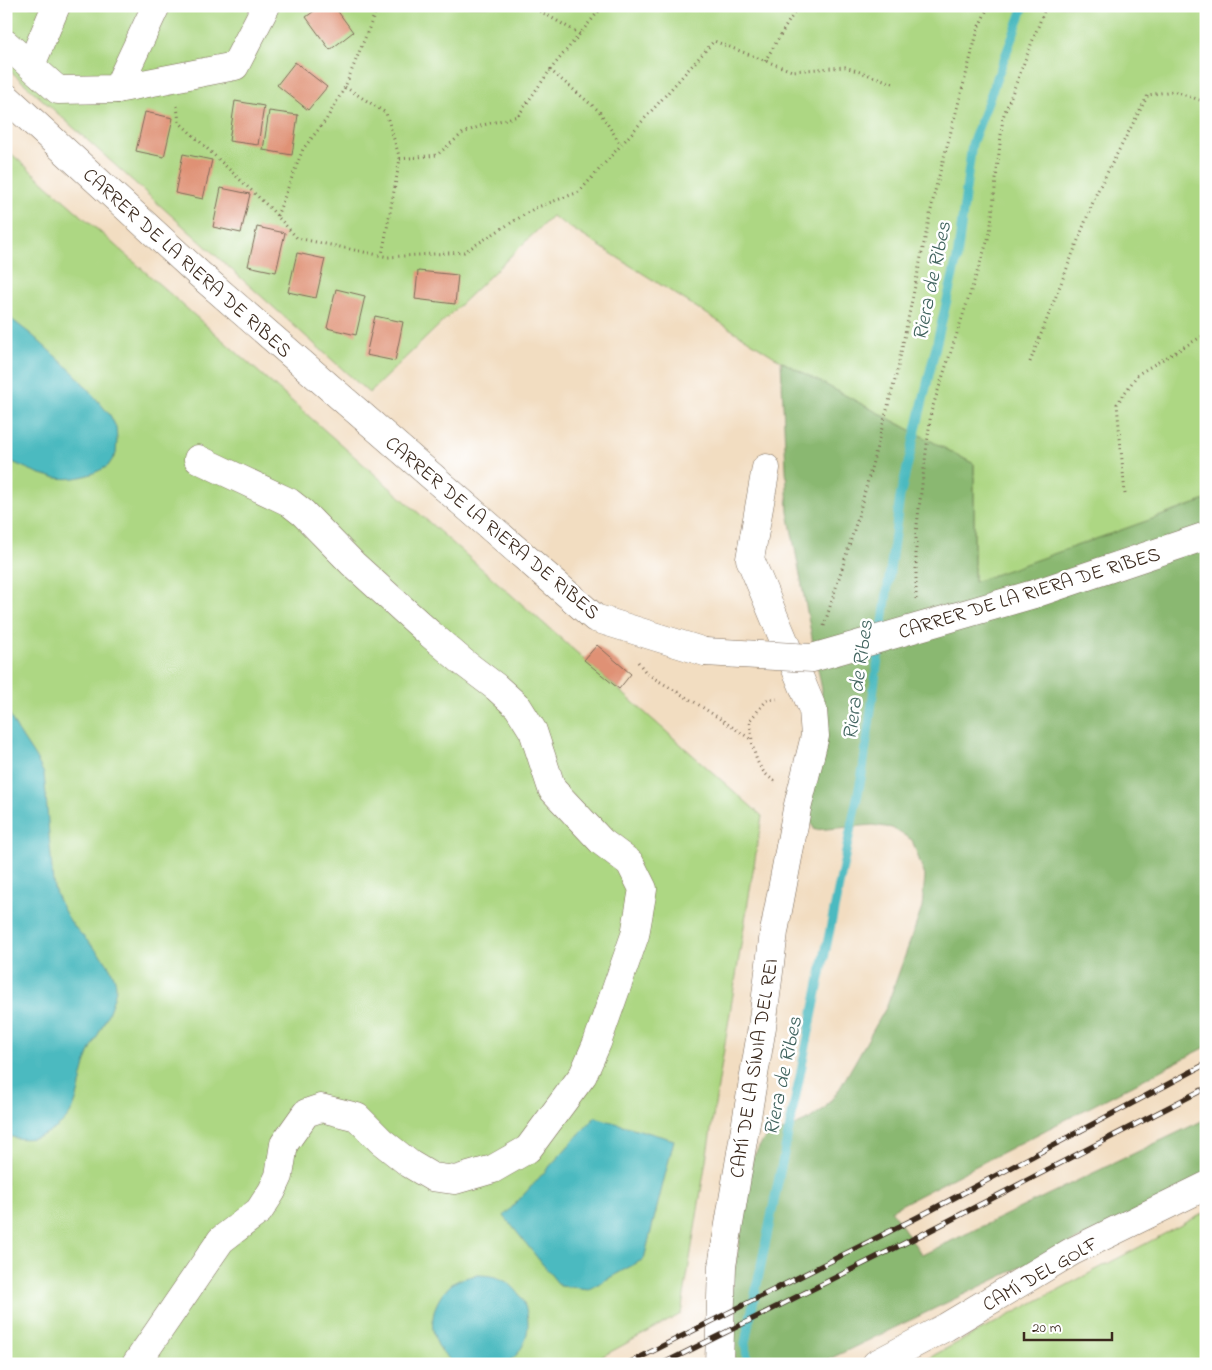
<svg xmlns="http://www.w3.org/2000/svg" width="1212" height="1370" font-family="'Indie Flower',sans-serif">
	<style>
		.green { fill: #add783; stroke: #748050 }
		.forest { fill: #8ab871; stroke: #627148 }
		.water { fill: #4bbac0; stroke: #43726f }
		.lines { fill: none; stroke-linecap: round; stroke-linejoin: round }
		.stream { stroke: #4bbac0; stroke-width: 9 }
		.building { fill: #df9174 }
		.minor-casing { stroke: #7b6957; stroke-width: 29 }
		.path { stroke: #7b6957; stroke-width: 3; stroke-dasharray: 1 4; stroke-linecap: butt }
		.minor { stroke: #fff; stroke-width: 28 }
		.rail-casing { stroke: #3b2a1e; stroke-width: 5.5 }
		.rail { stroke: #fff; stroke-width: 4; stroke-dasharray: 11; stroke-linecap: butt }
		.minor-bridge-casing { stroke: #7b6957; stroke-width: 29; stroke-linecap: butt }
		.minor-bridge { stroke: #fff; stroke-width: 28 }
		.labels { text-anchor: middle; stroke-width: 5; stroke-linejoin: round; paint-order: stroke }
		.street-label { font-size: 20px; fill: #3b2a1e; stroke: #fff }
		.water-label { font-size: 21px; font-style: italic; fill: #41645f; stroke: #fff }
	</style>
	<rect width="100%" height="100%" fill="#fff"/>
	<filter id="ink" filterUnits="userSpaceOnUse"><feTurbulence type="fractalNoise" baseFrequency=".02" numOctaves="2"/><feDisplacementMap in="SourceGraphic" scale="10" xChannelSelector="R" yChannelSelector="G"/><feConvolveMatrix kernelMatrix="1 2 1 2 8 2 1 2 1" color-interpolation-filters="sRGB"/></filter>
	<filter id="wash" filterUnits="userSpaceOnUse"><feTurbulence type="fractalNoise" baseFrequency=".0096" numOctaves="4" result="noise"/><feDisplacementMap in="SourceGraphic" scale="20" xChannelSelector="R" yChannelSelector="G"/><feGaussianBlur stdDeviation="1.12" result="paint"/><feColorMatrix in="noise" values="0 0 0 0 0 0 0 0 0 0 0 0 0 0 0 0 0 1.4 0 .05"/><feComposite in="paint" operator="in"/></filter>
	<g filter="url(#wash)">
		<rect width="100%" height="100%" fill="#f2ddc1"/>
		<g class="green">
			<path d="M6 6H1206V500L974 583V464L781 361 552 216 369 393 6 67Z"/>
			<path d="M6 149 762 816 681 1314 588 1364H6Z"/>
			<path d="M1206 1212V1364H920L936 1354Z"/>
		</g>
		<path class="forest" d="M781 361 974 464V582L1206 500V1047L891 1210 922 1255 1206 1119V1178L819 1364H736L725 1327 753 1157 764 1139 808 1120 825 1108 840 1088 887 1006 922 908 925 876 912 840 892 828 873 825 815 830 802 809 813 758 822 690 788 512Z"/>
		<g class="water">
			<path d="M6 315 32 335 75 374 110 415 116 427 117 440 116 454 108 466C67 489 45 477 6 459Z"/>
			<path d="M6 705C14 731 33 749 44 774 47 801 48 829 51 857 52 867 52 878 54 888 57 898 63 909 69 919 81 939 115 961 116 986 116 1002 96 1038 89 1053 75 1087 84 1118 43 1135 31 1140 18 1140 6 1135Z"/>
			<path d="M595 1117 674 1140 644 1259 589 1289 560 1286 504 1216Z"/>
			<path d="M477 1275C486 1275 495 1276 503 1280 535 1297 537 1346 505 1364 495 1364 462 1366 455 1363 449 1360 445 1355 441 1350 426 1329 432 1300 452 1284 458 1279 469 1277 477 1275Z"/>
		</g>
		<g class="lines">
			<path class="stream" d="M748 1364 745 1343 863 769 900 497 957 258 972 144 1024 6"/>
		</g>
		<g id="blocks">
			<g class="building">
				<path d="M321 6H334L353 32 330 50 306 17Z"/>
				<path d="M295 62 327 87 308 110 277 85Z"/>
				<path d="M235 101 264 106 258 145 229 141Z"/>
				<path d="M269 111 298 115 292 155 263 150Z"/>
				<path d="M145 112 173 118 164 157 136 151Z"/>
				<path d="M183 154 212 160 203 199 175 193Z"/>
				<path d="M221 188 250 194 241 233 213 227Z"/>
				<path d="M257 227 285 233 276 272 248 266Z"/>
				<path d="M297 253 325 259 316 298 288 292Z"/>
				<path d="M418 271 458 275 455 304 415 299Z"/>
				<path d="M336 289 365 296 356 335 327 328Z"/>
				<path d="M375 316 403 322 395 361 366 355Z"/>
				<path d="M597 645 631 674 619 689 584 660Z"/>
			</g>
		</g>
	</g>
	<g filter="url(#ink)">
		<use href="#blocks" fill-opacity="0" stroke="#7b6957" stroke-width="1"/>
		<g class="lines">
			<g class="minor-casing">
				<g id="minor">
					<path d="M6 44 58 90 117 89 235 66 266 6"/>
					<path d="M31 65 56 6"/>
					<path d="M117 89 156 6"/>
					<path d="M6 97 198 273 595 618 705 652"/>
					<path d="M1034 594 1206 536"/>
					<path d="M136 1364 221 1240 259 1211 272 1191 279 1176 284 1144 306 1113 321 1108 357 1117 381 1141 410 1164 432 1177 455 1180 493 1169 528 1149 583 1075 597 1043 635 935 643 889 630 863 602 842 552 789 533 731 518 707 496 687 463 662 429 633 353 564 303 513 289 502 198 459"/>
					<path d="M719 1364 722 1266 762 1027 774 932 797 809 815 736 813 710 750 559 766 468"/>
					<path d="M876 1364 946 1327 1071 1252 1206 1186"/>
				</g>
			</g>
			<g class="path">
				<path d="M531 6 580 34"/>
				<path d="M765 61 798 6"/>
				<path d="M550 70 599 111 621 145"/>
				<path d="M345 87 386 113 400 159 382 255"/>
				<path d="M177 106 179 122 270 208 297 238 388 257 464 252 535 208 579 192 714 41 792 71 845 67 893 83"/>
				<path d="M400 159 437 155 463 133 483 125 518 116 550 70 603 6"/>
				<path d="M277 216 303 149 326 120 345 87 378 6"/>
				<path d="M1030 362 1097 192 1148 95 1173 91 1206 102"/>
				<path d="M1125 494 1117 404 1138 374 1206 334"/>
				<path d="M916 599V533L931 412 990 233 1003 117 1046 6"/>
				<path d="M824 626 858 517 896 376 935 191 979 26 989 6"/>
				<path d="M638 662 647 674 696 703 752 740"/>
				<path d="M775 781C753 769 752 743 750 720L767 700 777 699"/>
			</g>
			<use href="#minor" class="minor"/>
			<g class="rail-casing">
				<g id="rail">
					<path d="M627 1364 918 1217 1206 1064"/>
					<path d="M662 1364 929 1231 1206 1088"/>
				</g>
			</g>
			<use href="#rail" class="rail"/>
			<g class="minor-bridge-casing">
				<path id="minor-bridge" d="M705 652 812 658 1034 594"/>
			</g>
			<use href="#minor-bridge" class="minor-bridge"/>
		</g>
	</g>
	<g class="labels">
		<g class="street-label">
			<text transform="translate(188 262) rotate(42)" y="7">CARRER DE LA RIERA DE RIBES</text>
			<text transform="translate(493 527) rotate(40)" y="7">CARRER DE LA RIERA DE RIBES</text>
			<text transform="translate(1029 592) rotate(-17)" y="7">CARRER DE LA RIERA DE RIBES</text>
			<text transform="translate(753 1068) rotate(-81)" y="7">CAMÍ DE LA SÍNIA DEL REI</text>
			<text transform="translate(1040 1273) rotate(-30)" y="7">CAMÍ DEL GOLF</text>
		</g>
		<g class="water-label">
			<text transform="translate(931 281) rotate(-78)" y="7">Riera de Ribes</text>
			<text transform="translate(857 680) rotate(-82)" y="7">Riera de Ribes</text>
			<text transform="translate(782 1076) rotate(-78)" y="7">Riera de Ribes</text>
		</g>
	</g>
	<rect width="1212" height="1370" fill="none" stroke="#fff" stroke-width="25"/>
	<path d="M1024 1332v8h88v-8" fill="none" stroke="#3b2a1e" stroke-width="2.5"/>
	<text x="1032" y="1332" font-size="15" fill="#3b2a1e" stroke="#ffffff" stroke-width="4" paint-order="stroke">20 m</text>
</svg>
